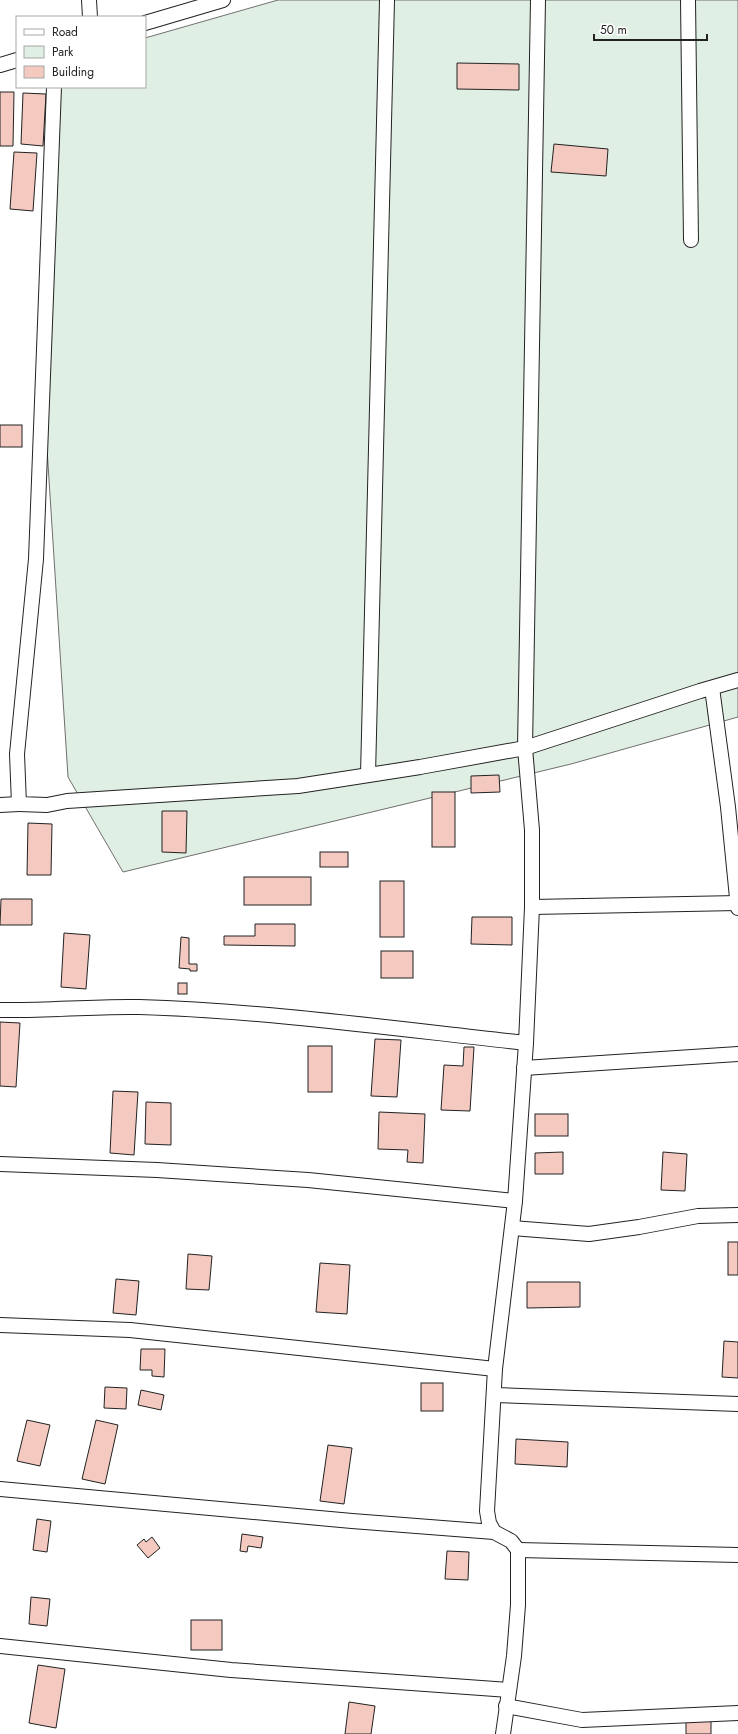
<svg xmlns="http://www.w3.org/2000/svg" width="738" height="1734" font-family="Jost,sans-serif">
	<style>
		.green { fill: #e0efe3; stroke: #6f6f6f }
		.building { fill: #f3c9c0; stroke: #222 }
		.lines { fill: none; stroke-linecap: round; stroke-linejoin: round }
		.street-casing { stroke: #222; stroke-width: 16 }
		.street { stroke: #fff; stroke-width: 14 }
	</style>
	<rect width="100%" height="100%" fill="#fff"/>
	<path class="green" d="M278 0H738V717L571 764 123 872 68 777 42 370 48 87H145V38Z"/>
	<g class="building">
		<path d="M457 63 519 64V90L457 89Z"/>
		<path d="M0 92H14L13 146H0Z"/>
		<path d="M23 93 46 94 43 146 21 144Z"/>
		<path d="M554 144 608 149 606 176 551 172Z"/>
		<path d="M14 152 37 153 33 211 10 209Z"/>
		<rect x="0" y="425" width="22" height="22"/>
		<path d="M499 775 500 792 471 793V776Z"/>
		<rect x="432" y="792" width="23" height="55"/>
		<path d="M162 811H187L186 853 162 852Z"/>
		<path d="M28 823 52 824 51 875H27Z"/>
		<rect x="320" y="852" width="28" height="15"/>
		<rect x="244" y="877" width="67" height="28"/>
		<rect x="380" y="881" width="24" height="56"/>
		<path d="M1 899H32V925H0Z"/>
		<path d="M472 917H512V945L471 944Z"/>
		<path d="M255 924H295V946L224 945V936H255Z"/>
		<path d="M64 933 90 935 86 989 61 987Z"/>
		<path d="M181 937 189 938V964H197V971H190V969L179 968Z"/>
		<rect x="381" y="951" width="32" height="27"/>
		<rect x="178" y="983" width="9" height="11"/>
		<path d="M0 1022 20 1023 16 1087 0 1086Z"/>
		<path d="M375 1039 401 1040 397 1097 371 1096Z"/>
		<rect x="308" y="1046" width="24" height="46"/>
		<path d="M464 1047H474L470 1111 441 1110 444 1065 463 1066Z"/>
		<path d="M113 1091 138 1092 134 1155 110 1153Z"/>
		<path d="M146 1102 171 1103V1145L145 1144Z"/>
		<path d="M379 1112 425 1114 423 1163 407 1162 408 1150 378 1149Z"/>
		<rect x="535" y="1114" width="33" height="22"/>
		<path d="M563 1152V1174H535V1153Z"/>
		<path d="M663 1152 687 1154 685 1191 661 1190Z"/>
		<rect x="728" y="1242" width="10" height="33"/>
		<path d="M188 1254 212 1256 209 1290 186 1289Z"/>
		<path d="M320 1263 350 1265 347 1314 316 1312Z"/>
		<path d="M116 1279 139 1281 136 1315 113 1313Z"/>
		<path d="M527 1282H580V1307L527 1308Z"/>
		<path d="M724 1341 738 1342V1378L722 1377Z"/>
		<path d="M141 1349H165L164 1377 152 1376V1370H140Z"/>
		<rect x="421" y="1383" width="22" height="28"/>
		<path d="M105 1387 127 1388 126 1409 104 1408Z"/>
		<path d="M141 1390 164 1395 161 1410 138 1405Z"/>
		<path d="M27 1420 50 1425 40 1466 17 1461Z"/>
		<path d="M96 1420 118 1425 105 1484 82 1479Z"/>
		<path d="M516 1439 568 1442 567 1467 515 1464Z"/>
		<path d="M328 1445 352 1448 344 1504 320 1501Z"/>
		<path d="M37 1519 51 1521 47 1552 33 1550Z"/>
		<path d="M242 1534 263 1537 261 1548 248 1546 247 1552 240 1551Z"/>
		<path d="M152 1537 160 1548 148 1558 137 1545 144 1539 146 1542Z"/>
		<path d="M447 1551 469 1552 468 1580 445 1579Z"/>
		<path d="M31 1597 50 1599 47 1626 29 1624Z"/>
		<rect x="191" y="1620" width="31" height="30"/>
		<path d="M38 1665 65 1669 56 1728 29 1723Z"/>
		<path d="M349 1702 375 1706 371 1734H345Z"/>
		<rect x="686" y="1721" width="25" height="13"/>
	</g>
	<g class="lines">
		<g class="street-casing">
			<g id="street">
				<path d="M89 0 90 17"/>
				<path d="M688 0 691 240"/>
				<path d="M145 23 223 0"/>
				<path d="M0 65 17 60"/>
				<path d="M54 87 36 559 17 754 19 804 47 805 67 801 298 786 420 767 525 748 700 691 738 680"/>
				<path d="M712 688 728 807 738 908"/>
				<path d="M368 775 387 0"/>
				<path d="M0 805 19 804"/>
				<path d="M532 907 738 903"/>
				<path d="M0 1010C46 1011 93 1006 139 1007 269 1011 397 1029 526 1043"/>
				<path d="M524 1068 738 1054"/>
				<path d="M0 1164 157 1170 308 1180 515 1201"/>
				<path d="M512 1228 589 1234 639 1227 698 1216 738 1215"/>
				<path d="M0 1325 130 1330 495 1369"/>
				<path d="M494 1395 738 1404"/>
				<path d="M0 1489 352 1521 494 1532"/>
				<path d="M518 1550 738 1555"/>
				<path d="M0 1646 231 1670 509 1690"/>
				<path d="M506 1706 582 1720 738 1713"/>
				<path d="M503 1734 514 1656 518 1605V1550L511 1541 494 1532 489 1523 487 1511 495 1369 515 1201 526 1043 532 907V830L525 748 538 0"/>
			</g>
		</g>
		<use href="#street" class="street"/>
	</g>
	<rect x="16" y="16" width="130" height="72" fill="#ffffff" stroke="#a7a7a7"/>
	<rect x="24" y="29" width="20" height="6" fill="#ffffff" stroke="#a7a7a7"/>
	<text x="52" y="36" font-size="12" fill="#222222">Road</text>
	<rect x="24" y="46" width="20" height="12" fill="#e0efe3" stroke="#a7a7a7"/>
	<text x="52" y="56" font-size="12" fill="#222222">Park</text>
	<rect x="24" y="66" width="20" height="12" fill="#f3c9c0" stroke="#a7a7a7"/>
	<text x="52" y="76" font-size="12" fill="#222222">Building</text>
	<path d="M594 34v6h113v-6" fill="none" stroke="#222222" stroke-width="2"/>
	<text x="600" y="34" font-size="12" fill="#222222" stroke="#ffffff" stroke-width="3" paint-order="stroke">50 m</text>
</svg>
